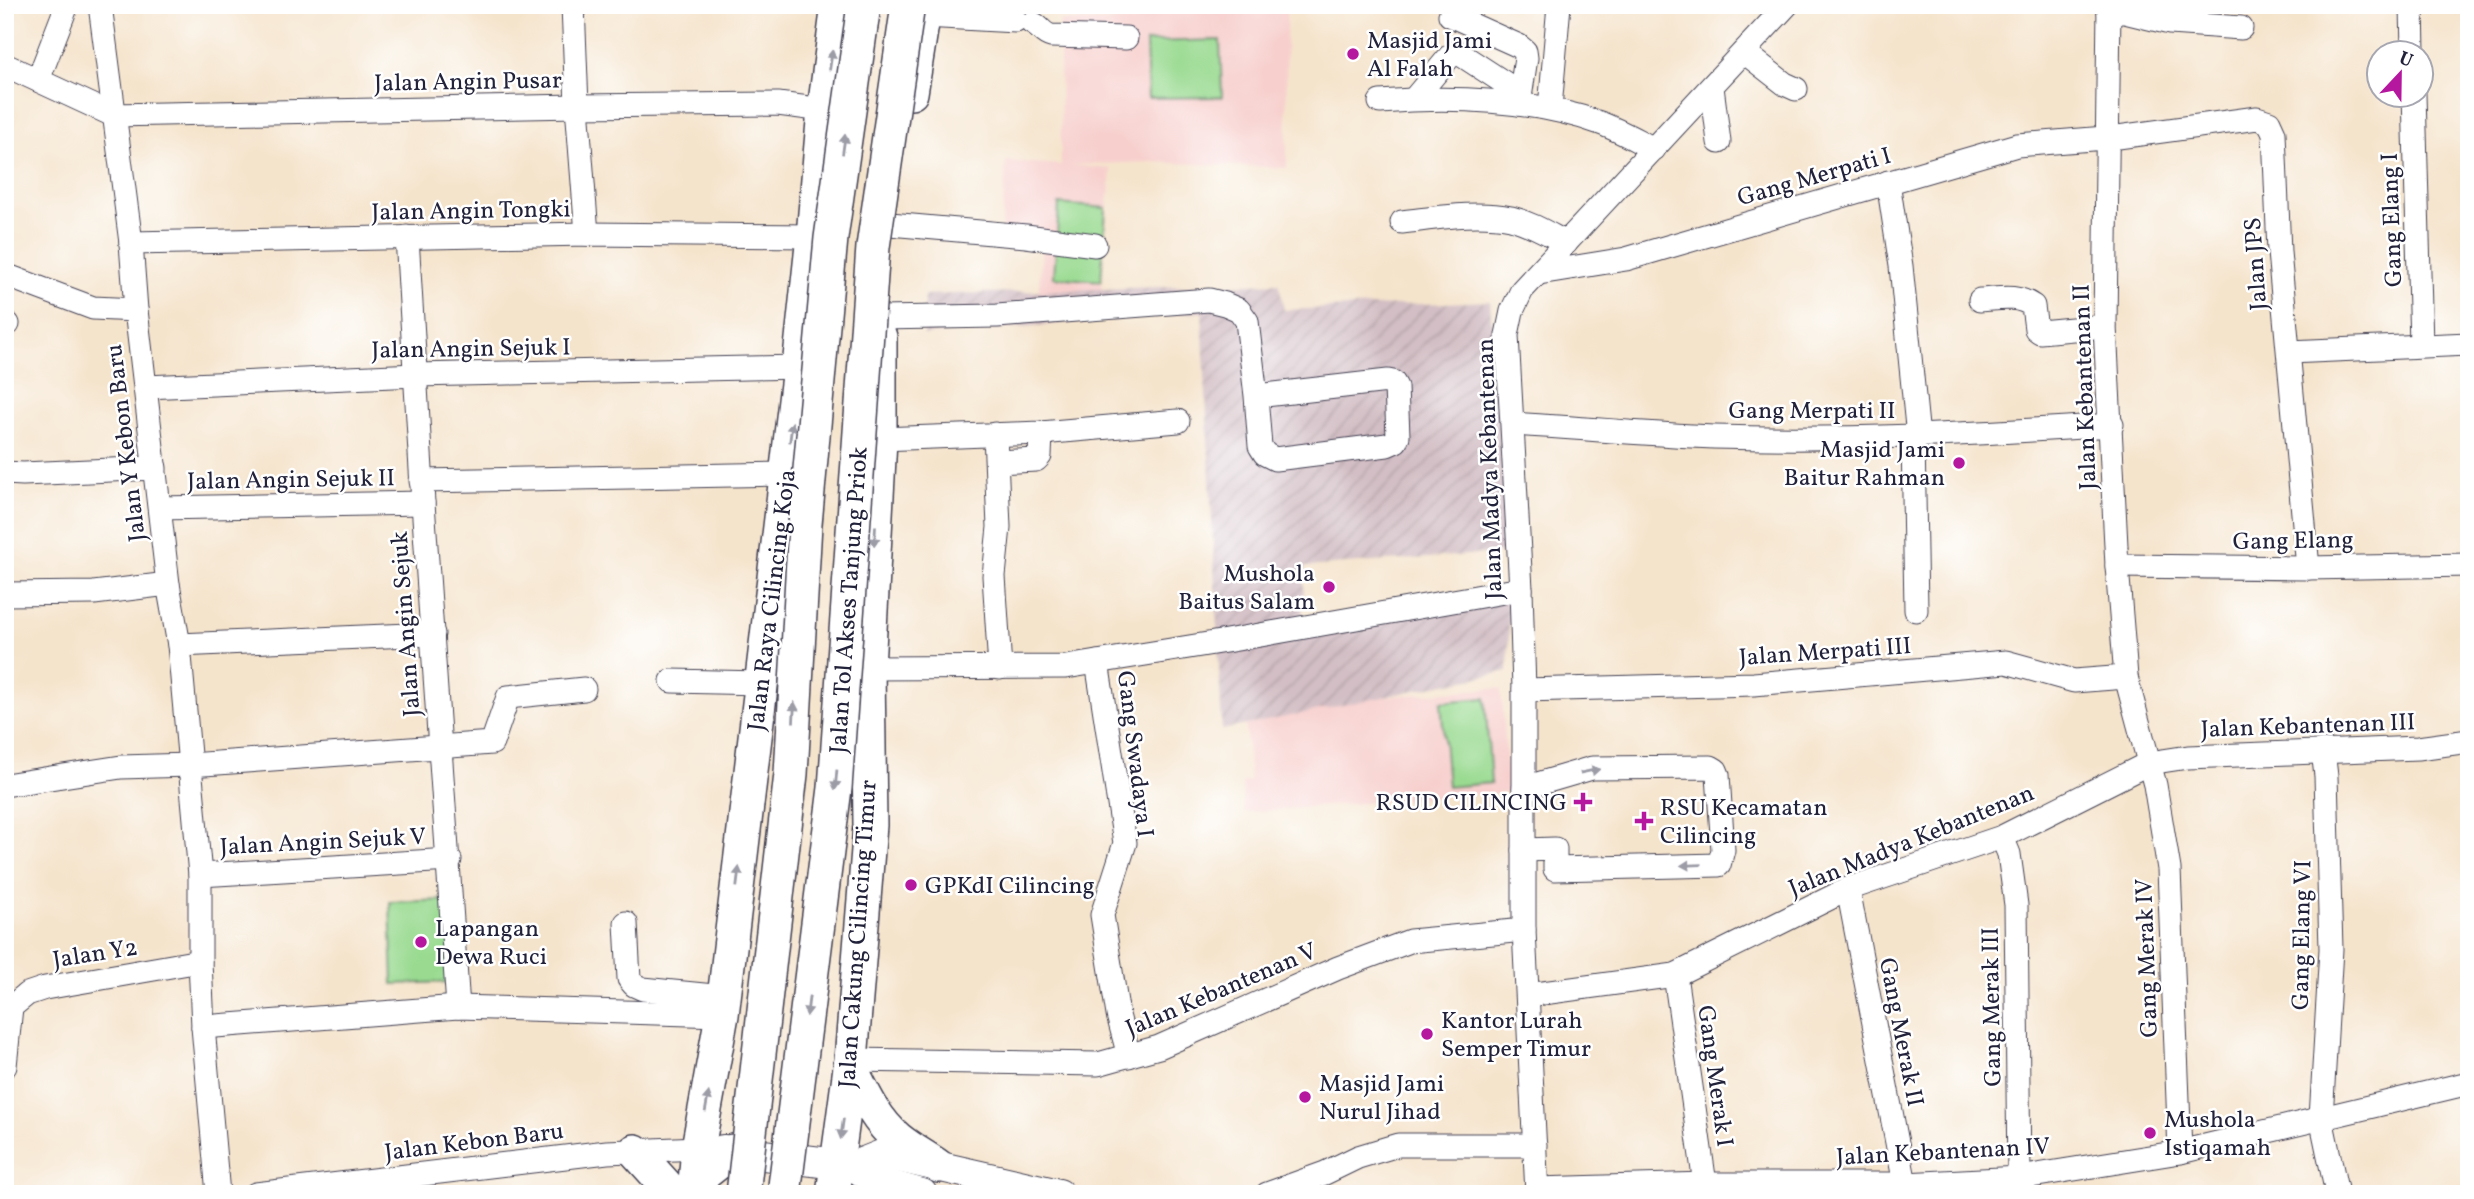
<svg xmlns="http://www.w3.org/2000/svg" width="2474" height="1199" font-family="Vollkorn,serif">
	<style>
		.built { fill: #f7d0ce }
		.industrial { fill: url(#industrial-furrows) }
		.pitch { fill: #99da90; stroke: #5e7e66; stroke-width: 2 }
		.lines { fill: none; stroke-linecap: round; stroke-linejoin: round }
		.minor-casing { stroke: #423f51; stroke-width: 25 }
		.major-casing { stroke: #423f51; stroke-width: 32 }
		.highway-casing { stroke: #423f51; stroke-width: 36 }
		.minor { stroke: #fff; stroke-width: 23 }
		.major { stroke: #fff; stroke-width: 30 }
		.highway { stroke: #fff; stroke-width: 33 }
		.highway-bridge-casing { stroke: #423f51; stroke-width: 36; stroke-linecap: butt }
		.highway-bridge { stroke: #fff; stroke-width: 33 }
		.oneway { fill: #9c9ca7 }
		.poi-dot { fill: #b5179e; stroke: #fff; stroke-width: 2.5 }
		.labels { text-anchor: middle; stroke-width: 5; stroke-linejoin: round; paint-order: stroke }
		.poi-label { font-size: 24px; fill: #22223b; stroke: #fff; text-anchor: start }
		.street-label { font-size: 24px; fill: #22223b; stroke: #fff }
	</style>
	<defs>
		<pattern id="industrial-furrows" width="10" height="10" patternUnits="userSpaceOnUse" patternTransform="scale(1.75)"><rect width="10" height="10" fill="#d2bec4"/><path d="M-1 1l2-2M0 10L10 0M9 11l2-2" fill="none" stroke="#b4a3a9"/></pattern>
	</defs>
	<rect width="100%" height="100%" fill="#fff"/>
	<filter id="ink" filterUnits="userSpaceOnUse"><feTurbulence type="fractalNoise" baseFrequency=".0143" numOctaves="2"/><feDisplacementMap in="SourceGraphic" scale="14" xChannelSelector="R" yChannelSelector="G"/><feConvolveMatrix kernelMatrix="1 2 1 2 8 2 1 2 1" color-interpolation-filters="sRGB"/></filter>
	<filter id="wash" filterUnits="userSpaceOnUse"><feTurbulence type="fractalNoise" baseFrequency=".00686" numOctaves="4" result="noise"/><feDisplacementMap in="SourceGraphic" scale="28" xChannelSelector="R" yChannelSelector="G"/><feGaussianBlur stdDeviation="1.57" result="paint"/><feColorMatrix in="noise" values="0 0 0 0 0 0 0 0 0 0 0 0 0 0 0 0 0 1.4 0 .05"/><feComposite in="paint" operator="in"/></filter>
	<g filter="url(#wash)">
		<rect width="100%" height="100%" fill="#f5e4cc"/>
		<g class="built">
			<path d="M1136 5H1286L1287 168 1150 162 1070 165 1111 169 1100 303 1038 298 1043 241 1001 237 1006 161 1061 165 1060 21H1136Z"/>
			<path d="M1501 688 1509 792 1244 812 1242 782 1250 781 1244 707Z"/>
		</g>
		<path class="industrial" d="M1279 283 1284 310 1490 301 1509 552 1305 567 1302 619 1510 586 1508 671 1222 730 1202 312 924 335V295Z"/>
		<g class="pitch">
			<path d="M1220 40 1222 97 1148 98 1146 42Z"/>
			<path d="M1059 204 1106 208 1101 281 1054 277Z"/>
			<path d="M1485 698 1491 783 1448 787 1441 702Z"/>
			<path d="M449 900 453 982 393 984 390 902Z"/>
		</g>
	</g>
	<g filter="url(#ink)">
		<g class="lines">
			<g class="minor-casing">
				<g id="minor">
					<path d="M100 5 131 243 136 310 168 584 179 645 200 875V961L203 1027 218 1194"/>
					<path d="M573 5 577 106 587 234"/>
					<path d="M2109 5 2105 326 2117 566 2126 677 2155 785 2169 869 2180 1152"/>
					<path d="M2412 5 2413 52"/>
					<path d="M2109 12H2125L2170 23 2241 28"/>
					<path d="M1450 15 1519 46 1525 51 1526 58 1519 104"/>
					<path d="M924 16 1016 21"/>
					<path d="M1032 23C1040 26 1042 34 1051 36L1126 38"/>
					<path d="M1744 52 1785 84 1796 89"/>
					<path d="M5 65 113 115 577 106 778 104 824 110"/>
					<path d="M38 80 67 5"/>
					<path d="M1712 87 1719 142"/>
					<path d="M2414 94 2421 345"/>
					<path d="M1414 99 1450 56 1457 52 1520 93"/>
					<path d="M1380 102C1450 96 1534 99 1600 123 1619 130 1636 140 1654 149"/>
					<path d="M1550 108 1559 5"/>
					<path d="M1888 182 1901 266 1918 437"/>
					<path d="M1402 222C1438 218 1475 211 1511 218 1531 223 1549 234 1566 243"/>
					<path d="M890 224 1026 236 1095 245"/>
					<path d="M407 237 423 503 458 1007"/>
					<path d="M131 243 587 234 813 236"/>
					<path d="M1539 273 1626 259 2017 145 2118 137 2257 118 2269 122 2274 133 2279 252 2308 568"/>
					<path d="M5 275 93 308 136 310"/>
					<path d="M1980 300C1999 299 2017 294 2033 306L2036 329 2040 332 2105 326"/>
					<path d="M880 318 997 316 1209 300 1225 304 1239 310 1247 321 1256 396 1388 381 1393 382 1396 387 1398 436 1396 441 1387 445 1275 459 1265 454 1260 446 1256 396"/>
					<path d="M5 325 8 324"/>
					<path d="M2289 352 2469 344"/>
					<path d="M146 387 416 375 799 367"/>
					<path d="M1513 424C1580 428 1647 434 1714 437 1847 441 1979 434 2112 425"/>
					<path d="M995 434 999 527 994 576 1000 668"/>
					<path d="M1913 437 1916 610"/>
					<path d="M880 439 1041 433 1178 421"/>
					<path d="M997 462 1036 460 1040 456 1041 433"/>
					<path d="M5 473 23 474 155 468"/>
					<path d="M421 481 786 474"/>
					<path d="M160 508 423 503"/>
					<path d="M2117 566 2308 568 2469 565"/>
					<path d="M5 594 94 593 168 584"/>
					<path d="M179 645 433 634"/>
					<path d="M1097 662 1125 843 1102 915 1118 1015 1129 1056"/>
					<path d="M868 668 1066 667 1226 641 1521 589"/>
					<path d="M672 681 761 683"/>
					<path d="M1524 690 1754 684 2006 662 2074 681 2126 677"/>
					<path d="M2323 751 2326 776 2331 949 2321 1118 2337 1194"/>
					<path d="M5 785 121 767 190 765 492 743 508 697 584 689"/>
					<path d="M1524 788 1592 768 1711 767 1716 770 1718 775 1723 850 1719 865 1555 869V849L1524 850"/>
					<path d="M2002 837 2009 854 2016 905 2019 1178"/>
					<path d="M200 875 450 860"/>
					<path d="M1848 889 1905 1184"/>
					<path d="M626 923 629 979 634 985 643 989 724 997"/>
					<path d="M1675 975 1705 1184"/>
					<path d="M1528 995 1675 975 1848 889 2002 837 2149 763 2188 757 2418 748 2469 741"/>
					<path d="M5 1012 27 994 45 988 200 961"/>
					<path d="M203 1027 458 1007 722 1015"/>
					<path d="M851 1060 1098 1064 1159 1047 1338 968 1410 941 1524 930"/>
					<path d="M5 1066 11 1007"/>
					<path d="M1537 1189 1705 1184H1905L2019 1178 2180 1152 2469 1083"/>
					<path d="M256 1194 607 1152 698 1148"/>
					<path d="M1267 1194 1325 1173 1358 1157 1398 1145H1535"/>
					<path d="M1537 1194 1524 930V690L1521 589 1507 335 1512 311 1522 290 1787 5"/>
				</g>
			</g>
			<g class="major-casing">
				<g id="major">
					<path d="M723 1150 854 1166 878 1182 922 1194"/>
					<path d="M854 1166 884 1154 1059 1194"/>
				</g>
			</g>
			<g class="highway-casing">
				<g id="highway">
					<path d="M911 93 925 5"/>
					<path d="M850 1066C863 1092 875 1120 898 1139 910 1149 925 1157 938 1166"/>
					<path d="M635 1151 674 1194"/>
					<path d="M695 1189 705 1173 733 1151"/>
					<path d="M694 1194 698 1148 722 1015 799 367 813 236 824 110 838 5"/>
					<path d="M833 1194 851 1060 870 825 868 668 880 439V337"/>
				</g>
			</g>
			<use href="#minor" class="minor"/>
			<use href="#major" class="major"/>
			<use href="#highway" class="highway"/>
			<g class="highway-bridge-casing">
				<g id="highway-bridge">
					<path d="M743 1194 791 774 805 524 831 238 864 5"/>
					<path d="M784 1194 835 788 873 247 908 5"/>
				</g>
			</g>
			<use href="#highway-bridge" class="highway-bridge"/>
		</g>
		<defs><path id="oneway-solid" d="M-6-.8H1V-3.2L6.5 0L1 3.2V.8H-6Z" transform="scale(1.75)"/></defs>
		<g class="oneway">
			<use href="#oneway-solid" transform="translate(831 60) rotate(-82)"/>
			<use href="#oneway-solid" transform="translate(844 144) rotate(-82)"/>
			<use href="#oneway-solid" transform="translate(791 432) rotate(-83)"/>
			<use href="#oneway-solid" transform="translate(875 536) rotate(93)"/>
			<use href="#oneway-solid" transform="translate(794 712) rotate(-87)"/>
			<use href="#oneway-solid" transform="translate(1590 771) rotate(-11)"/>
			<use href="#oneway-solid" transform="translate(836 780) rotate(95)"/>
			<use href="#oneway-solid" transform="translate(1691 865) rotate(178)"/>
			<use href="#oneway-solid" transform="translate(738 877) rotate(-83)"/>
			<use href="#oneway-solid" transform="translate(808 1006) rotate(97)"/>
			<use href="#oneway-solid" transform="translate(707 1102) rotate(-80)"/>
			<use href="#oneway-solid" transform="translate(842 1129) rotate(98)"/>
		</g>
	</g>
	<g class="poi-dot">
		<circle cx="1353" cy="54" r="7"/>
		<circle cx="1959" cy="463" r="7"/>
		<circle cx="1329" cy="587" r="7"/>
		<path d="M1579.5 791.5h7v7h7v7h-7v7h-7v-7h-7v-7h7z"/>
		<path d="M1640.5 810.5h7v7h7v7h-7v7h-7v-7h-7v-7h7z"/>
		<circle cx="911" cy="885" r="7"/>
		<circle cx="421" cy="942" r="7"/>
		<circle cx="1427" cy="1034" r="7"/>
		<circle cx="1305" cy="1097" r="7"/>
		<circle cx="2150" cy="1133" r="7"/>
	</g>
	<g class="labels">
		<g class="poi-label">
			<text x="1367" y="48">Masjid Jami<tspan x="1367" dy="28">Al Falah</tspan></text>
			<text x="1945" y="457" text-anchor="end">Masjid Jami<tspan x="1945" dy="28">Baitur Rahman</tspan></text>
			<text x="1315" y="581" text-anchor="end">Mushola<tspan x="1315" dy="28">Baitus Salam</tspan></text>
			<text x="1567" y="810" text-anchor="end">RSUD CILINCING</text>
			<text x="1660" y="815">RSU Kecamatan<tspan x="1660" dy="28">Cilincing</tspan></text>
			<text x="925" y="893">GPKdI Cilincing</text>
			<text x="435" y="936">Lapangan<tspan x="435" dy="28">Dewa Ruci</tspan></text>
			<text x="1441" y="1028">Kantor Lurah<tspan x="1441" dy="28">Semper Timur</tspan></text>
			<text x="1319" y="1091">Masjid Jami<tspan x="1319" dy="28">Nurul Jihad</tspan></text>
			<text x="2164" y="1127">Mushola<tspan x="2164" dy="28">Istiqamah</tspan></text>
		</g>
		<g class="street-label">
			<text transform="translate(468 81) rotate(-1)" y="8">Jalan Angin Pusar</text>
			<text transform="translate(1814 176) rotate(-16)" y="8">Gang Merpati I</text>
			<text transform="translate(471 210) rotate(-1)" y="8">Jalan Angin Tongki</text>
			<text transform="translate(2391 220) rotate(-92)" y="8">Gang Elang I</text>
			<text transform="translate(2255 264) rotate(-94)" y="8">Jalan JPS</text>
			<text transform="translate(471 348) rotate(-1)" y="8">Jalan Angin Sejuk I</text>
			<text transform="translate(2084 387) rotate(-92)" y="8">Jalan Kebantenan II</text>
			<text x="1812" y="418">Gang Merpati II</text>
			<text transform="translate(125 443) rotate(-97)" y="8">Jalan Y Kebon Baru</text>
			<text transform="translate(1489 469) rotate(-92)" y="8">Jalan Madya Kebantenan</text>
			<text transform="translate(291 479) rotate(-1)" y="8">Jalan Angin Sejuk II</text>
			<text transform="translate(2293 540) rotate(-1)" y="8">Gang Elang</text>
			<text transform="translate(771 600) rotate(-83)" y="8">Jalan Raya Cilincing Koja</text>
			<text transform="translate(848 600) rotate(-86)" y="8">Jalan Tol Akses Tanjung Priok</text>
			<text transform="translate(405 624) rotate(-94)" y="8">Jalan Angin Sejuk</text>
			<text transform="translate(1825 651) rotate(-4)" y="8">Jalan Merpati III</text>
			<text transform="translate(2308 725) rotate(-2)" y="8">Jalan Kebantenan III</text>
			<text transform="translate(1136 754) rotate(83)" y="8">Gang Swadaya I</text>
			<text transform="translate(1911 840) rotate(-22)" y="8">Jalan Madya Kebantenan</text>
			<text transform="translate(323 841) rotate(-3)" y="8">Jalan Angin Sejuk V</text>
			<text transform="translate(857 934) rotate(-86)" y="8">Jalan Cakung Cilincing Timur</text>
			<text transform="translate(2301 935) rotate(-89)" y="8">Gang Elang VI</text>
			<text transform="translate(95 953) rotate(-9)" y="8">Jalan Y2</text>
			<text transform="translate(2146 958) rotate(-92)" y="8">Gang Merak IV</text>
			<text transform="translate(1221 989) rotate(-23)" y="8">Jalan Kebantenan V</text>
			<text transform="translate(1991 1007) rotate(-91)" y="8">Gang Merak III</text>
			<text transform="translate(1902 1032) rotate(79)" y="8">Gang Merak II</text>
			<text transform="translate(1716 1076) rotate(82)" y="8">Gang Merak I</text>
			<text transform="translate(474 1141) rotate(-7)" y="8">Jalan Kebon Baru</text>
			<text transform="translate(1943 1151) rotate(-3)" y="8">Jalan Kebantenan IV</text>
		</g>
	</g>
	<rect width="2474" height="1199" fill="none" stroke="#fff" stroke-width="28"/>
	<g transform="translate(2400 74) rotate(22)"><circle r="33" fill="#ffffff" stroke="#a7a7b1" stroke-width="2"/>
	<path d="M0-5L12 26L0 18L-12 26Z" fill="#b5179e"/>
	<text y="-10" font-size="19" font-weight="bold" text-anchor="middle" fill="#22223b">U</text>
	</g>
</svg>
